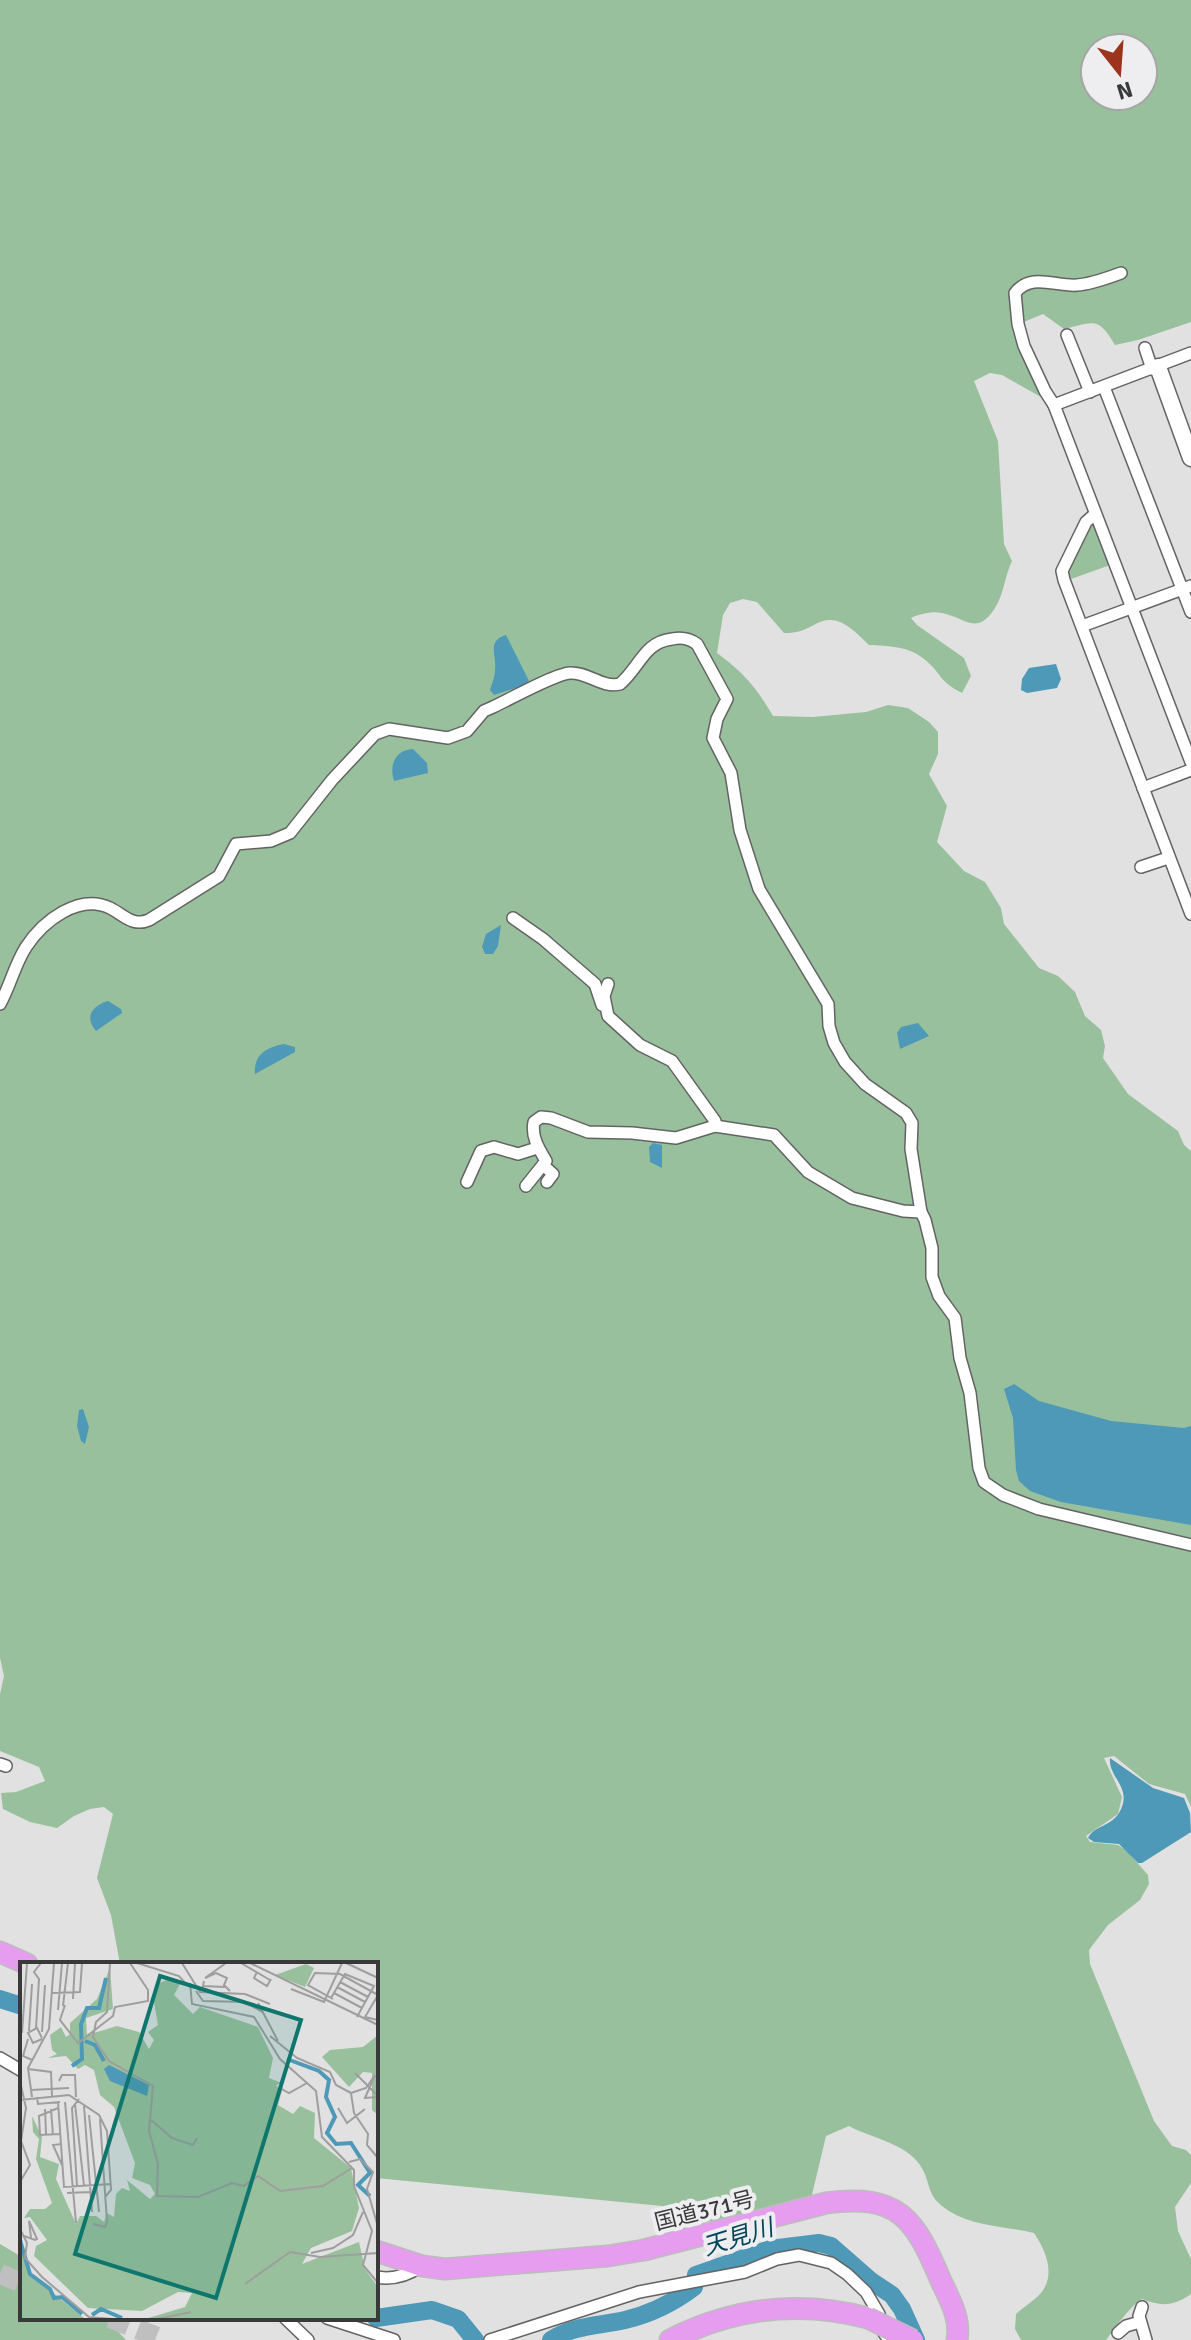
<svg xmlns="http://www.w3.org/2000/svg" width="1191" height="2340" font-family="Signika,'Noto Sans JP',sans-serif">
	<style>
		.green { fill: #99c09c; fill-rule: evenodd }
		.water { fill: #4d99b7 }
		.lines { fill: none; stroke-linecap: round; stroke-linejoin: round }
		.river { stroke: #4d99b7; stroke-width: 18 }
		.highway-tunnel { stroke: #bfbfc0; stroke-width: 20; stroke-dasharray: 20 10; stroke-linecap: butt }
		.street-casing { stroke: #636364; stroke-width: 14 }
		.secondary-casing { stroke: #636364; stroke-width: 19 }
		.highway-casing { stroke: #bcbcbc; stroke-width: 23 }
		.street { stroke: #fff; stroke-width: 11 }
		.secondary { stroke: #fff; stroke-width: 16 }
		.highway { stroke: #e69def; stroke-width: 20 }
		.highway-bridge-casing { stroke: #bcbcbc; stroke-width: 23; stroke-linecap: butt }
		.highway-bridge { stroke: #e69def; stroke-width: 20 }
		.labels { text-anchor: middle; stroke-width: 8; stroke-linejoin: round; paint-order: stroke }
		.street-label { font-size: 22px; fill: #393939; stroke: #eeeef0 }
		.water-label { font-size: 24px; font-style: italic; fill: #00455a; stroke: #eeeef0 }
		.inset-river { fill: none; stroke: #4d99b7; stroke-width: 4 }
		.inset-road { fill: none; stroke: #9e9e9e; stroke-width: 2 }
		.view { fill: #0f766e; fill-opacity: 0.15; stroke: #0f766e; stroke-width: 4 }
		.inset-edge { fill: none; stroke: #393939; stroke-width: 4 }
	</style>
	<rect width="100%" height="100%" fill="#e1e1e2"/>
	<g class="green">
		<path d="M0 0H1191V322L1138 340 1115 345C1098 316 1094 322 1064 329L1043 314 1012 327 1041 397 1002 375 990 373 974 381 998 441 1004 544 1012 561C1005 575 1004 594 995 608 977 637 964 617 942 613 933 611 919 614 911 618L917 625 964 658 971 676 962 693C938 681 941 672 924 659 909 646 887 646 869 645 853 630 837 611 814 625 802 631 798 633 784 633L757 602 743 599 730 603 723 615 717 653C744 673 756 687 773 716L813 717 866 712 888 705 908 708 929 722 938 732V754L929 774 947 806 937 842 964 871 985 882 1001 908 1004 924 1039 968 1058 976 1075 992 1085 1016 1101 1030 1105 1046 1103 1058 1128 1094 1178 1131 1184 1145 1191 1151V1807L1185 1794 1149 1784 1114 1756 1104 1758 1122 1797 1118 1814 1086 1836 1090 1842 1118 1845 1127 1851 1148 1875 1149 1884 1140 1900 1108 1925 1089 1950 1090 1964 1154 2121 1172 2146 1186 2150 1191 2155V2183L1175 2207 1178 2231 1191 2259V2294C1174 2306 1162 2307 1142 2299 1130 2306 1115 2328 1106 2340H1021L1015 2329 1016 2314C1023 2307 1034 2301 1041 2293 1056 2274 1046 2251 1034 2233 1005 2226 975 2227 949 2211 924 2195 933 2185 920 2165 905 2143 871 2138 849 2126L826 2136 811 2199 680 2237 662 2206 376 2178V1964H120L111 1915 97 1878 113 1814 104 1807 90 1809 74 1816 57 1828 30 1822 3 1809 1 1793 16 1792 45 1781 39 1767 0 1751V1694L4 1676 0 1658ZM1095 48H1143V96H1095Z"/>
		<path d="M1095 516 1113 564 1071 579 1065 578 1066 565Z"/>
		<path d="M0 2244 22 2257V2318H105L126 2340H0Z"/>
	</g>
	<g class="water">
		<path d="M506 635 529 681 522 686 494 695 490 690C492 683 495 677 495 670 497 655 486 641 506 635Z"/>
		<path d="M1056 664 1061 679 1057 688 1027 693 1021 690 1022 679 1029 668Z"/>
		<path d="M413 749 427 763 428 773 394 781C389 765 395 750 413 749Z"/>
		<path d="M501 925 498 946 493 954H485L482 947 486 934Z"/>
		<path d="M108 1001 121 1009 122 1013 96 1031C84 1017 92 1006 108 1001Z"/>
		<path d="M918 1023 929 1036 900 1049 897 1033 901 1027Z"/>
		<path d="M284 1044 295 1047V1052L255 1074C253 1055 267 1047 284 1044Z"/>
		<path d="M653 1143 662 1145V1168L650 1162 649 1147Z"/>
		<path d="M1014 1384 1039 1401 1111 1421 1184 1428 1191 1426V1525L1061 1502 1030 1491 1019 1481 1016 1470 1013 1418 1004 1389Z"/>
		<path d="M83 1409 89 1427 85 1444 81 1441 77 1426 79 1410Z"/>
		<path d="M1110 1758 1153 1788 1184 1798 1190 1813 1191 1832 1142 1863H1138L1119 1844 1094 1842 1088 1838C1094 1826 1111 1826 1119 1813 1134 1788 1108 1778 1110 1758Z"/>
	</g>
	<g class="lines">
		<g class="river">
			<path d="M0 1999 22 2006"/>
			<path d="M376 2318 432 2310 458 2319 475 2340"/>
			<path d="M551 2340C574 2325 599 2326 625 2320 650 2314 673 2303 694 2287L696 2275 770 2249 819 2243 831 2246 871 2281 892 2295 902 2309 916 2340"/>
		</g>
		<g class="highway-tunnel">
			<path d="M0 2274 22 2283"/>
			<path d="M110 2318 165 2340"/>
		</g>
		<g class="street-casing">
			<g id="street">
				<path d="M1121 273C1107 278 1092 284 1077 285 1056 287 1031 272 1015 293L1018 324 1024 346 1045 391 1054 405 1191 762"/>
				<path d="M1067 335 1090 392"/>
				<path d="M1145 348 1152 369"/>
				<path d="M1104 387 1191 612"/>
				<path d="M1054 405 1191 353"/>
				<path d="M1095 514 1086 522 1062 571 1064 580 1191 914"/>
				<path d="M1082 626 1191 586"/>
				<path d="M1143 788 1191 770"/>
				<path d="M1141 867 1168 858"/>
				<path d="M513 918 543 939 595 984 602 1005"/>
				<path d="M608 984 604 996 608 1016 640 1045 672 1061 715 1121V1126"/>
				<path d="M0 1004C10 986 15 964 26 947 43 921 79 893 110 908 124 915 133 927 149 920L219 876 236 844 271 841 290 833 332 780 375 734 389 729 448 738 467 731 484 711 493 707C510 699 555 674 570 673 588 672 601 688 620 684 640 667 644 642 672 639 682 637 689 638 697 644L727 699 717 719 713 738 731 773 740 830 759 889 828 1004 829 1026 834 1043 845 1062 865 1084 906 1113 912 1123 911 1149 921 1212 925 1220 932 1248V1277L939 1296 955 1318 960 1358 970 1393 979 1468 984 1482 1003 1495 1039 1509 1191 1545"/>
				<path d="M543 1165 553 1174 547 1182"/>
				<path d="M467 1182 481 1151 494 1147 518 1154 537 1148"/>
				<path d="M526 1186 546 1161C539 1149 531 1137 534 1122L541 1117 551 1118 588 1132 632 1133 676 1138 715 1126 774 1135 808 1172 852 1198 903 1211 921 1212"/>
				<path d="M0 1764 6 1766"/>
				<path d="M0 2058 22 2071"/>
				<path d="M376 2277C393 2280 407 2276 421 2266"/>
				<path d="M1142 2307 1139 2316 1146 2340"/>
				<path d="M285 2318 308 2340"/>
				<path d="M327 2318 394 2340"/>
				<path d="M1118 2333 1126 2326 1140 2322"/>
				<path d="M490 2340 639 2292 745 2272 777 2259 799 2255 831 2263 847 2274 866 2292 879 2314 884 2333 889 2340"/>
			</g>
		</g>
		<g class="secondary-casing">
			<path id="secondary" d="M1158 367 1191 458"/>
		</g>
		<g class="highway-casing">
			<g id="highway">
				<path d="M0 1952 27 1964"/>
				<path d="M376 2251 422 2266 445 2269 608 2256 644 2250 826 2203C899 2193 915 2219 941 2281 950 2300 961 2319 957 2340"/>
				<path d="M670 2340C733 2308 800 2300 868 2318"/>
			</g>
		</g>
		<use href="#street" class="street"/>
		<use href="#secondary" class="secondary"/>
		<use href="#highway" class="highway"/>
		<g class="highway-bridge-casing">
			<path id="highway-bridge" d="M868 2318 913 2340"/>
		</g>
		<use href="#highway-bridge" class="highway-bridge"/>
	</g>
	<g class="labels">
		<g class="street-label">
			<text transform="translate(704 2210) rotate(-14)" y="8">国道371号</text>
		</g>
		<g class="water-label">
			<text transform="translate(738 2237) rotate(-17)" y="8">天見川</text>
		</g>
	</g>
	<g transform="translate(20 1962)">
		<rect width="358" height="358" fill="#e1e1e2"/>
		<path d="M286 2 294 6 285 25 255 13ZM90 6 93 47 66 56 67 73 97 64 119 70 129 87 134 78 128 70 138 63 133 35 137 22 152 16 160 22 154 33 173 52 180 45 238 65 253 96 249 116 262 121 256 123 262 129 258 143 273 152 280 144 295 151 294 176 331 206 339 246 332 269 291 286 282 302 339 280 345 307 358 325V357H125L165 345 172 331 158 330 122 349 68 346 14 294 16 284 27 278 10 255 4 256 10 247H25L32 241 16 197 19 177 13 170 12 154 22 175 20 195 39 202 36 217 56 262 60 254H76L84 260 87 251 94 255 96 232 102 226 110 229 107 218 130 237 135 232 130 223 112 216 115 201 94 145 80 133 74 108 65 103 58 107 46 94 28 96 37 92 32 88 30 73 41 65 46 75 50 72V61L77 37ZM358 73V153L352 148V111L343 110 329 125 302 95 310 88 343 85ZM0 281 10 312 65 357H0Z" fill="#99c09c"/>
		<path d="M89 103 129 123 127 134 90 119 84 107Z" fill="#4d99b7"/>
		<path class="inset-river" d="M65 79 75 83 84 99M267 97 299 109 309 118 306 135 315 155 307 171 316 182 331 181 350 211 338 223 350 234M52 104 62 97 61 62 67 46H79L86 16M0 278 10 312 30 327 34 336 42 335 62 352M72 353 81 347 102 356"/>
		<path class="inset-road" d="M90 1 87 50 76 60 73 75 89 99 133 124 129 169 138 202 137 234 178 235 212 221 224 224 238 214 260 229 303 224 332 206M117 1 159 14 167 23M162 1 180 30 225 32 250 42M206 1 185 16 196 11 207 16 204 23 210 29M221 1 250 18M230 1 358 63M326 1 358 16M237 10 234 16 247 24 251 17M184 19 183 24 205 25M320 20 348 35M170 21 172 42 234 55 260 97 296 129 302 175 334 208V224L352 269 343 303 358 321M317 25 345 40M271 27 304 40 322 1M176 29 183 39 225 40 244 51M32 31 60 30 62 1M314 31 342 46M358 33 345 55 358 58M311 36 325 12 354 24 337 55M53 37 55 1M313 37 288 23 295 11 320 12 358 33M238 41 258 79M45 43 40 58 58 81 93 54 95 45 128 39V28L110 1M43 44 48 1M38 48 42 1M16 66 19 17 14 10 21 1M9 69 12 22M22 70 25 23M2 71 7 1M250 74 277 96 310 110 316 123 331 131 334 151 348 172 347 183 358 196M8 77 3 94 12 98M22 77 13 81 8 71 17 66 22 76M8 107 31 110 32 134M335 111 358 134M0 119 6 146 1 179 10 203 0 220M39 119 42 113H55L56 135M260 126 269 131 287 121M11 128 49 126M331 131 346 126 355 113 345 136 358 135M12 135 8 106 29 67 34 1M17 135 18 142 40 140M0 138 49 133 79 153 87 169 91 228 85 235M38 140 44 225 91 222M45 140 56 261M55 142 64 224M64 144 72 250M38 146 19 154 20 173 40 172M318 146 327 161 345 147M25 147 26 172M31 147 33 173M69 153 79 250M131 158 152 176 173 183 177 176M329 200 340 197 353 210 347 227 358 265M42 203 33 183 42 182M57 224 52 146 59 137M47 231 71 230M73 262 85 265 87 260 80 157M0 267 7 281 5 296 22 315 69 355 93 357M4 274 15 278 17 277 9 259 11 276M291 291 313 286 333 273 343 250M225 322 270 290 300 295 358 291M137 357 171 350"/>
		<path class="view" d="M140 14 281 58 196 336 55 292Z"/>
		<rect width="358" height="358" class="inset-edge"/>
	</g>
	<g transform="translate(1119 72) rotate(163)"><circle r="38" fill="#eeeef0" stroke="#a6a6a7" stroke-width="2"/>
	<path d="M0-6L14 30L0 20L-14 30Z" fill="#9c331c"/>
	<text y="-12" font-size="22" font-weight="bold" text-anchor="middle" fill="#393939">N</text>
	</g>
</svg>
